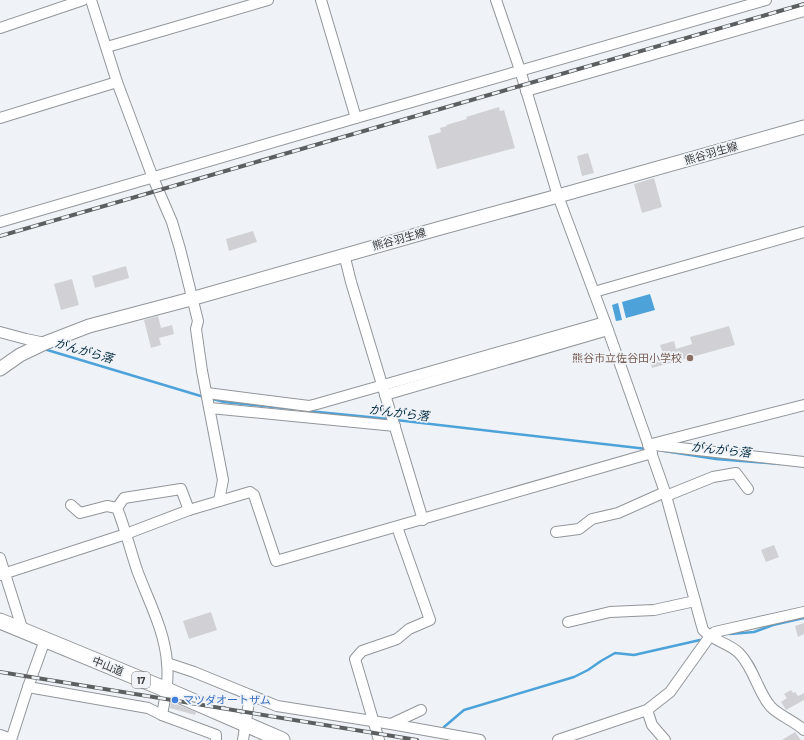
<svg xmlns="http://www.w3.org/2000/svg" width="804" height="740" font-family="Barlow,'Noto Sans JP',sans-serif">
	<style>
		.water { fill: #4ca2d9 }
		.lines { fill: none; stroke-linecap: round; stroke-linejoin: round }
		.stream { stroke: #4ca2d9; stroke-width: 2.5 }
		.building { fill: #d1d0d5 }
		.minor-casing { stroke: #92969a; stroke-width: 12 }
		.major-casing { stroke: #92969a; stroke-width: 15 }
		.highway-casing { stroke: #92969a; stroke-width: 17 }
		.minor { stroke: #fff; stroke-width: 10 }
		.major { stroke: #fff; stroke-width: 13 }
		.highway { stroke: #fff; stroke-width: 15 }
		.rail-casing { stroke: #5c5f60; stroke-width: 4 }
		.rail { stroke: #eff3f7; stroke-width: 2.5; stroke-dasharray: 8; stroke-linecap: butt }
		.education-dot { fill: #8d6e63; stroke: #eff3f7; stroke-width: 1.5 }
		.shop-dot { fill: #3f7fe0; stroke: #eff3f7; stroke-width: 1.5 }
		.labels { text-anchor: middle; stroke-width: 3.5; stroke-linejoin: round; paint-order: stroke }
		.shield { fill: #eff3f7; stroke: #707274; stroke-width: 1 }
		.shield-label { font-size: 10px; font-weight: bold; fill: #393b3c }
		.street-label { font-size: 11px; fill: #393b3c; stroke: #eff3f7 }
		.education-label { font-size: 11px; fill: #785e54; stroke: #eff3f7; text-anchor: end }
		.shop-label { font-size: 11px; fill: #366cbe; stroke: #eff3f7; text-anchor: start }
		.water-label { font-size: 12px; font-style: italic; fill: #062d43; stroke: #eff3f7 }
	</style>
	<rect width="100%" height="100%" fill="#eff3f7"/>
	<g class="water">
		<path d="M650 294 655 310 626 318 622 302Z"/>
		<path d="M618 303 622 320 616 321 612 305Z"/>
	</g>
	<g class="lines">
		<g class="stream">
			<path d="M44 349 204 397"/>
			<path d="M209 398 224 402 293 409"/>
			<path d="M308 411 389 419"/>
			<path d="M396 420 647 449"/>
			<path d="M664 451 716 459 780 464"/>
			<path d="M730 634 754 632 773 625 804 618"/>
			<path d="M444 727 464 710 574 677 588 670 601 661 615 653 634 655 700 640"/>
		</g>
	</g>
	<g class="building">
		<path d="M499 107 500 111 504 110 515 148 437 169 428 136 441 132 440 128 447 126 446 125 467 119 466 117Z"/>
		<path d="M588 153 594 173 582 176 577 156Z"/>
		<path d="M654 178 662 207 642 213 634 184Z"/>
		<path d="M253 231 257 242 229 251 226 239Z"/>
		<path d="M126 266 129 278 95 288 92 276Z"/>
		<path d="M72 279 79 305 61 310 54 284Z"/>
		<path d="M158 316 161 328 172 325 174 334 159 338 161 345 151 348 144 320Z"/>
		<path d="M729 326 735 345 652 368 649 358 663 354 660 345 674 341 676 349 692 344 690 337Z"/>
		<path d="M774 545 779 557 766 562 761 550Z"/>
		<path d="M211 612 217 630 189 639 183 621Z"/>
		<path d="M804 623V634L798 637 795 626Z"/>
		<path d="M791 690 793 693 795 692 798 696 804 693V700L786 710 781 702 787 698 784 694Z"/>
		<path d="M171 702 196 712 195 715 170 708Z"/>
		<path d="M795 732 801 740H782Z"/>
	</g>
	<g class="lines">
		<g class="minor-casing">
			<g id="minor">
				<path d="M91 0 117 82 153 178 172 222 180 249 198 321 196 329 202 371 223 480 219 501"/>
				<path d="M321 0 356 118"/>
				<path d="M496 0 520 70 558 196 608 330 665 492 703 630C713 641 729 643 739 653 754 668 758 693 771 707 780 716 794 721 804 730"/>
				<path d="M0 28 83 0"/>
				<path d="M107 47 268 0"/>
				<path d="M526 91 804 11"/>
				<path d="M0 118 117 82"/>
				<path d="M0 222 356 118 766 0"/>
				<path d="M344 254 351 282 423 520"/>
				<path d="M594 292 804 232"/>
				<path d="M0 332 26 339 45 343"/>
				<path d="M207 393 309 406 317 404 605 322"/>
				<path d="M385 395 608 330"/>
				<path d="M210 408 395 426"/>
				<path d="M648 445 804 405"/>
				<path d="M654 445 804 462"/>
				<path d="M666 496 713 477 736 473 748 489"/>
				<path d="M71 505 80 513 107 506 117 508C125 528 130 549 137 570 148 600 165 631 167 663 169 681 165 698 162 715"/>
				<path d="M117 508 124 498 181 489 189 510"/>
				<path d="M556 532 579 529 592 519 618 513 665 492"/>
				<path d="M0 558 23 631"/>
				<path d="M0 575 126 534 189 510 250 492 254 495 276 561 652 453"/>
				<path d="M568 622 610 612 654 610 695 601"/>
				<path d="M167 663 194 672 277 706 391 724 480 740"/>
				<path d="M28 687 148 708 162 715 216 735V740"/>
				<path d="M647 710 652 725 665 740"/>
				<path d="M391 724 421 710"/>
				<path d="M0 735 11 739"/>
				<path d="M11 740 28 687 45 640"/>
				<path d="M243 740 250 695"/>
				<path d="M379 740 355 659 362 651 397 639 409 629 430 620 397 527"/>
				<path d="M558 740 647 710 670 692 710 636 715 632 804 612"/>
			</g>
		</g>
		<g class="major-casing">
			<path id="major" d="M0 369 20 355 45 343 89 326 191 299 437 229 558 196 804 127"/>
		</g>
		<g class="highway-casing">
			<path id="highway" d="M0 621 167 690 282 740"/>
		</g>
		<use href="#minor" class="minor"/>
		<use href="#major" class="major"/>
		<use href="#highway" class="highway"/>
		<g class="rail-casing">
			<g id="rail">
				<path d="M0 236 804 4"/>
				<path d="M0 672 417 740"/>
			</g>
		</g>
		<use href="#rail" class="rail"/>
	</g>
	<circle class="education-dot" cx="690" cy="358" r="4"/>
	<circle class="shop-dot" cx="175" cy="700" r="4"/>
	<g class="labels">
		<rect class="shield" x="132" y="672" width="18" height="16" rx="3"/>
		<g class="shield-label">
			<text x="141" y="684">17</text>
		</g>
		<g class="street-label">
			<text transform="translate(711 153) rotate(-16)" y="4">熊谷羽生線</text>
			<text transform="translate(399 239) rotate(-15)" y="4">熊谷羽生線</text>
			<text transform="translate(108 666) rotate(22)" y="4">中山道</text>
		</g>
		<g class="education-label">
			<text x="682" y="362">熊谷市立佐谷田小学校</text>
		</g>
		<g class="shop-label">
			<text x="183" y="704">マツダオートザム</text>
		</g>
		<g class="water-label">
			<text transform="translate(84 351) rotate(16)" y="4">がんがら落</text>
			<text transform="translate(399 413) rotate(7)" y="4">がんがら落</text>
			<text transform="translate(721 450) rotate(6)" y="4">がんがら落</text>
		</g>
	</g>
</svg>
